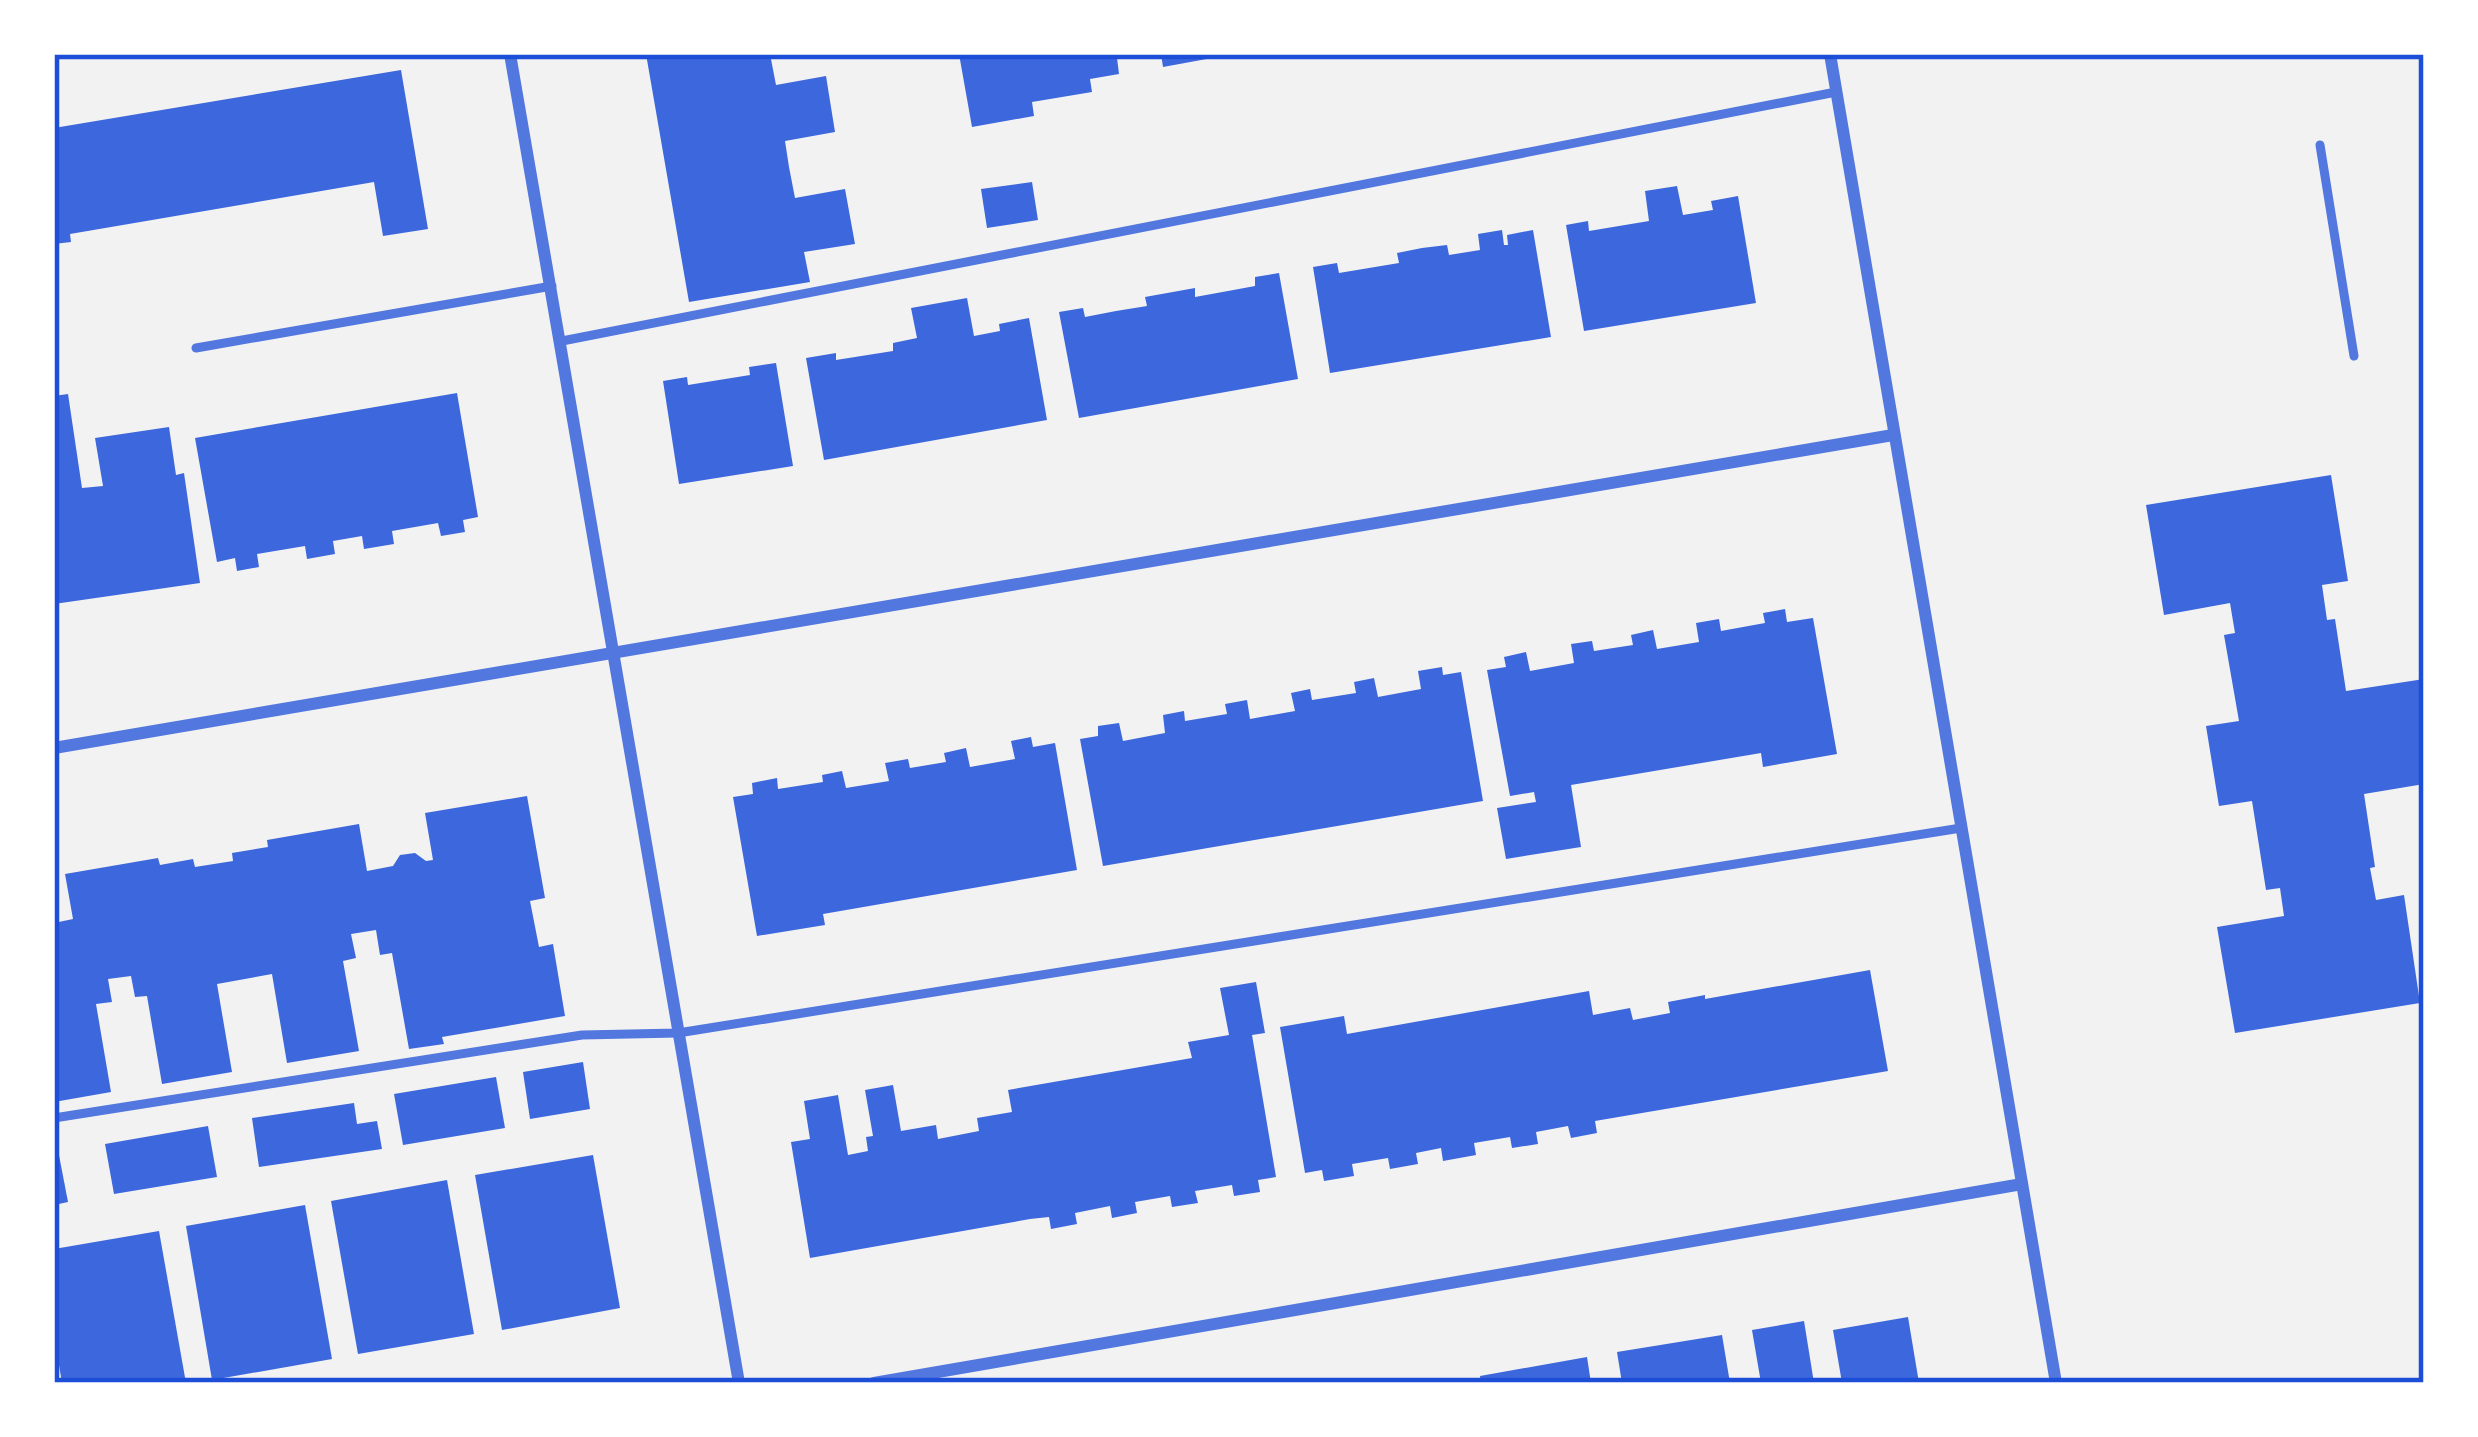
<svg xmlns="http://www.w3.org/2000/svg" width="2478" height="1437" font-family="'PT Sans',sans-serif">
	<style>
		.building { fill: #3d67dc }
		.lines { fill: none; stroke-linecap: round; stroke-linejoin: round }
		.service { stroke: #5277de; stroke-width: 9 }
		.minor { stroke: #5277de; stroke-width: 12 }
		.neatline { fill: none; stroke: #1d4ed8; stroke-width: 4.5 }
	</style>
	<rect width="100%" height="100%" fill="#f2f2f2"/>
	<g class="building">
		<path d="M646 54H770L776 85 826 76 835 132 785 141 789 167 795 198 845 189 855 244 804 252 810 282 689 302Z"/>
		<path d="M959 54H1126V56L1117 58 1119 74 1090 79 1092 92 1032 102 1034 116 972 127Z"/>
		<path d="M1161 54H1222L1223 56 1163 67Z"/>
		<path d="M401 70 428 229 383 236 374 182 70 234 71 242 54 244V128Z"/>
		<path d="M1032 182 1038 220 987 228 981 189Z"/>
		<path d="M1677 186 1683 215 1713 210 1711 201 1738 196 1756 303 1584 331 1566 225 1588 221 1589 231 1649 221 1645 191Z"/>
		<path d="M1502 230 1504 245H1508L1507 235 1533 230 1551 337 1330 373 1313 267 1337 263 1339 273 1399 263 1397 253 1422 248 1447 245 1449 255 1480 250 1478 234Z"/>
		<path d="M1279 273 1298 379 1079 418 1059 312 1083 308 1085 317 1116 311 1147 306 1145 297 1195 288V297L1228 291 1255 286V277Z"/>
		<path d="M967 298 974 336 1000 331 999 324 1029 318 1047 420 824 460 806 358 836 353V360L893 351V343L917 338 911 308Z"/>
		<path d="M776 363 793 466 679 484 663 381 687 377 688 385 750 375 749 367Z"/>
		<path d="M457 393 478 517 463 520 465 532 441 536 438 523 392 531 394 544 364 549 362 536 333 541 335 554 307 559 305 546 257 554 259 567 237 571 235 558 217 562 195 438Z"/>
		<path d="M68 394 82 488 103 486 95 438 169 427 176 475 184 473 200 583 54 604V396Z"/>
		<path d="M2331 475 2348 581 2322 585 2327 620 2335 619 2346 691 2424 679V784L2364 794 2375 867 2370 868 2376 900 2404 895 2420 1003 2235 1033 2217 927 2284 916 2280 888 2266 890 2252 801 2219 806 2206 726 2239 721 2224 635 2235 633 2230 603 2164 615 2146 505Z"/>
		<path d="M1785 609 1787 622 1813 618 1837 754 1763 767 1761 753 1571 785 1581 847 1506 859 1497 808 1536 802 1534 792 1510 796 1487 670 1506 667 1504 657 1526 652 1530 671 1574 663 1571 644 1592 641 1594 651 1633 645 1631 635 1653 630 1657 649 1699 642 1696 623 1719 619 1721 631 1765 623 1763 613Z"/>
		<path d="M1442 667 1443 675 1461 672 1483 801 1103 866 1080 739 1098 736V726L1119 723 1123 741 1165 733 1163 715 1184 711 1185 721 1227 714 1225 704 1247 700 1250 719 1295 711 1291 693 1310 689 1312 700 1356 693 1354 682 1374 678 1378 697 1421 689 1418 671Z"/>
		<path d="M1031 737 1033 747 1055 743 1077 870 823 914 825 925 757 936 733 797 753 794 752 783 777 778 778 789 823 782 822 775 842 771 846 788 889 781 885 763 908 759 910 768 946 762 944 753 966 748 970 767 1015 759 1011 741Z"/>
		<path d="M527 796 545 898 530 901 539 947 553 944 565 1016 442 1037 444 1044 409 1049 392 953 380 955 376 930 351 934 356 958 343 961 359 1051 287 1063 272 974 217 984 232 1072 162 1084 147 996 135 997 131 976 108 979 112 1002 96 1004 111 1092 54 1102V923L73 919 65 874 158 858 160 865 193 859 195 867 233 861 232 853 268 847 267 840 359 824 367 871 393 866 400 855 415 853 426 861 433 860 425 813Z"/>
		<path d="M1870 970 1888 1071 1595 1121 1597 1133 1571 1138 1568 1126 1536 1132 1538 1144 1512 1148 1510 1137 1474 1143 1476 1155 1443 1161 1441 1148 1416 1153 1418 1164 1390 1169 1388 1158 1352 1164 1354 1176 1324 1181 1322 1170 1305 1173 1280 1027 1344 1016 1347 1034 1589 991 1593 1015 1630 1008 1633 1020 1670 1013 1668 1002 1705 995V999Z"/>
		<path d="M1256 982 1265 1033 1252 1035 1276 1177 1258 1180 1260 1192 1234 1196 1232 1185 1195 1191 1198 1203 1172 1207 1170 1196 1135 1202 1137 1213 1112 1218 1110 1206 1075 1213 1077 1224 1051 1229 1049 1217 1030 1219 810 1258 791 1142 810 1139 804 1101 838 1095 848 1155 868 1151 866 1137 873 1136 865 1090 893 1085 901 1131 936 1125 938 1139 979 1131 977 1118 1012 1112 1008 1090 1192 1058 1188 1042 1229 1035 1220 988Z"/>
		<path d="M583 1062 590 1109 530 1119 523 1072Z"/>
		<path d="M496 1077 505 1128 403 1145 394 1094Z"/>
		<path d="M354 1103 357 1124 377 1121 382 1149 259 1167 252 1118Z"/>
		<path d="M208 1126 217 1177 114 1194 105 1144Z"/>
		<path d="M54 1150H58L68 1202 54 1205Z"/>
		<path d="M593 1155 620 1308 502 1330 475 1175Z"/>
		<path d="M447 1180 474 1334 358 1354 331 1201Z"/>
		<path d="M305 1205 332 1359 212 1380 186 1226Z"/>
		<path d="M159 1231 186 1383H62L54 1335V1249Z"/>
		<path d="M1908 1317 1919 1383H1842L1833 1330Z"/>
		<path d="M1804 1321 1814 1383H1761L1752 1330Z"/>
		<path d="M1722 1335 1730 1383H1622L1617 1352Z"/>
		<path d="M1587 1357 1591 1383H1481L1480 1376Z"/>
	</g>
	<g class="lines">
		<g class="service">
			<path d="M2320 145 2354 356"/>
			<path d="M562 341 1836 92"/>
			<path d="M196 348 552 286"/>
			<path d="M54 1118 582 1035 678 1033 1961 828"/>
		</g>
		<g class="minor">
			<path d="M510 54 739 1383"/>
			<path d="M1830 54 2056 1383"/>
			<path d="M54 748 1893 435"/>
			<path d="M874 1383 2022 1184"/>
		</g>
	</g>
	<rect width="2478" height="1437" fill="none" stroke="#ffffff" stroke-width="114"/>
	<rect x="57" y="57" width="2364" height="1323" class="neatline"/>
</svg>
